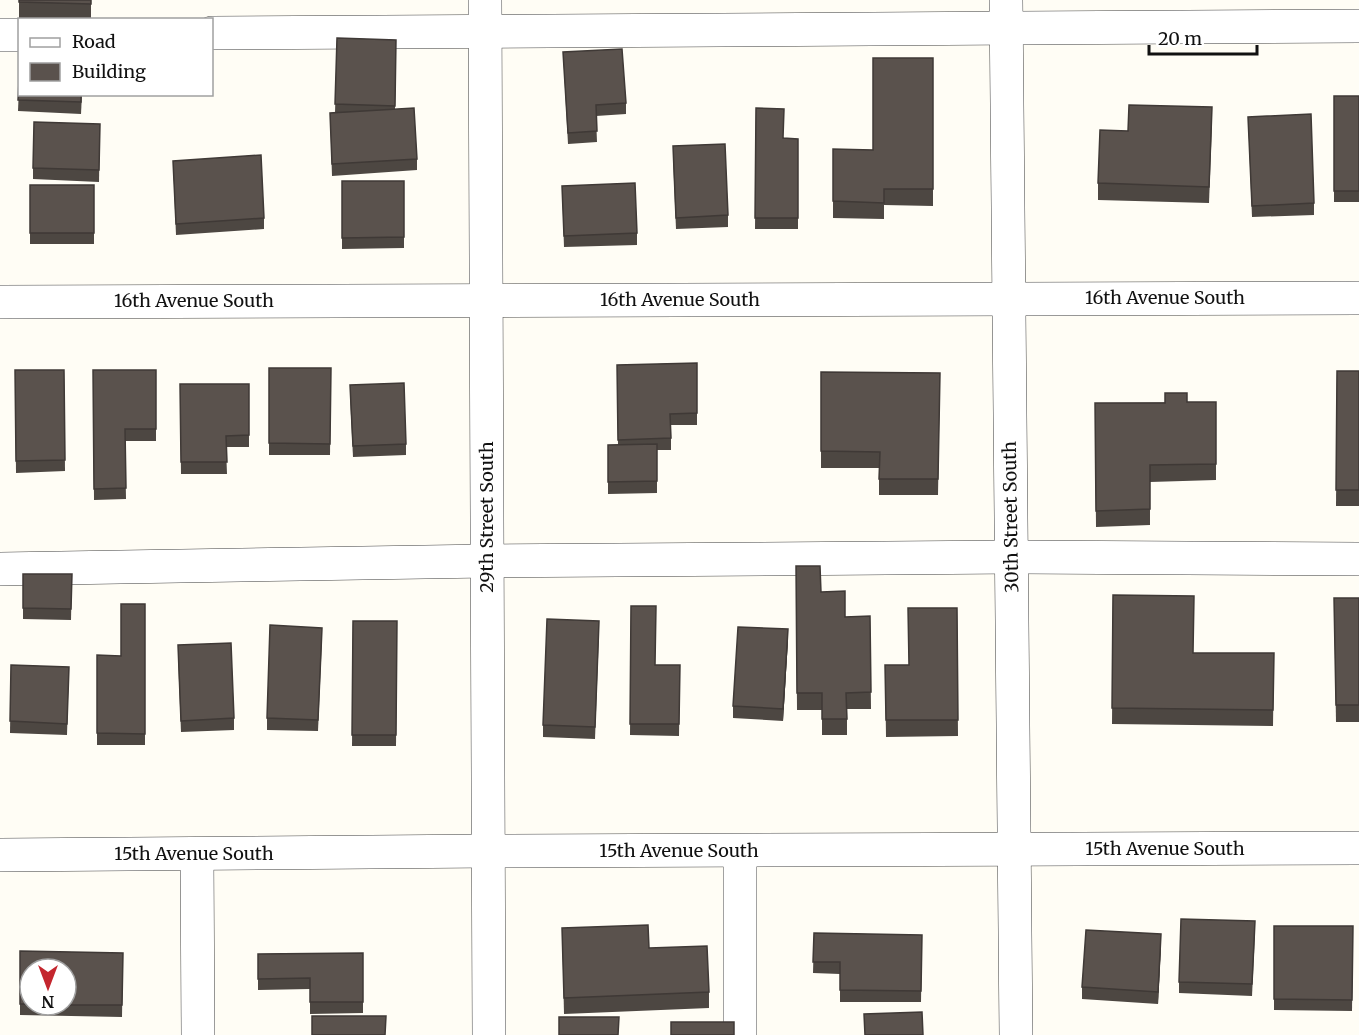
<svg xmlns="http://www.w3.org/2000/svg" width="1359" height="1035" font-family="Merriweather,serif">
	<style>
		.lines { fill: none; stroke-linecap: round; stroke-linejoin: round }
		.minor-casing { stroke: #444; stroke-width: 34 }
		.minor { stroke: #fff; stroke-width: 33 }
		.wall { fill: #4d4742; fill-rule: evenodd }
		.shaded-wall { fill: #3f3936 }
		.building { fill: #5a524d; stroke: #3f3936; stroke-width: 1.5 }
		.labels { text-anchor: middle; stroke-width: 6; stroke-linejoin: round; paint-order: stroke }
		.street-label { font-size: 18px; fill: #111; stroke: #fff }
	</style>
	<rect width="100%" height="100%" fill="#fffdf5"/>
	<g class="lines">
		<g class="minor-casing">
			<g id="minor">
				<path d="M485 0 489 1035"/>
				<path d="M1006 0 1016 1035"/>
				<path d="M212 33 1359 26"/>
				<path d="M0 35H20"/>
				<path d="M0 302 1359 298"/>
				<path d="M0 569 487 561 1012 557 1359 559"/>
				<path d="M740 851V1035"/>
				<path d="M197 854 198 1035"/>
				<path d="M0 855 488 851 1359 848"/>
			</g>
		</g>
		<use href="#minor" class="minor"/>
	</g>
	<g class="wall">
		<path d="M19 0H91V20L19 18Z"/>
		<path d="M337 38 396 40 395 109 417 159V170L332 176 330 113H335Z"/>
		<path d="M563 52 626 103V114L596 116 597 142 568 144Z"/>
		<path d="M933 58V206L884 205V219L833 218V149L873 150Z"/>
		<path d="M20 62 82 94 81 114 18 111Z"/>
		<rect x="1334" y="96" width="25" height="106"/>
		<path d="M756 108 784 138 798 139V229H755Z"/>
		<path d="M1248 117 1314 203V215L1252 217Z"/>
		<path d="M100 124 99 182 33 179V168Z"/>
		<path d="M1212 124 1209 203 1098 200V183L1128 131Z"/>
		<path d="M673 157 728 215V227L676 229Z"/>
		<path d="M173 161 264 218V229L176 235Z"/>
		<path d="M342 181H404V248L342 249Z"/>
		<rect x="30" y="185" width="64" height="59"/>
		<path d="M562 186 637 233V245L564 247Z"/>
		<path d="M697 363V425H671V450H657V493L608 494V445H618L617 365Z"/>
		<path d="M269 368H331L330 455H269Z"/>
		<path d="M15 370H64L65 471 16 473Z"/>
		<path d="M93 370H156V441H125L126 499 94 500Z"/>
		<path d="M1337 371H1359V506H1336Z"/>
		<path d="M821 372 940 373 938 495H879V468H821Z"/>
		<path d="M180 384H249V447H226L227 474H181Z"/>
		<path d="M350 396 406 444V455L353 457Z"/>
		<path d="M1216 402V480L1150 482V525L1096 527 1095 403Z"/>
		<path d="M796 566 845 617 870 616 871 709H847V735H822V710H797Z"/>
		<path d="M23 574H72L71 620 23 619Z"/>
		<path d="M1113 595 1193 653H1274L1273 726 1112 724Z"/>
		<path d="M1334 598H1359V722H1336Z"/>
		<path d="M145 604V745H97V655L121 656Z"/>
		<path d="M631 606 655 665H680L679 736 630 735Z"/>
		<path d="M908 608H957L958 736 886 737 885 665H909Z"/>
		<path d="M353 621H397L396 746H352Z"/>
		<path d="M599 633 595 739 543 737V725Z"/>
		<path d="M322 639 318 731 267 730V718Z"/>
		<path d="M788 640 783 721 733 718V706Z"/>
		<path d="M178 657 234 718V730L181 732Z"/>
		<path d="M11 665 69 667 67 735 10 733Z"/>
		<path d="M1274 926H1353L1352 1011 1274 1010Z"/>
		<path d="M562 928 709 992V1008L564 1014Z"/>
		<path d="M814 933 922 935 921 1002H840V974L813 973Z"/>
		<path d="M1255 933 1252 996 1179 993V982Z"/>
		<path d="M1161 945 1158 1004 1082 999V987Z"/>
		<path d="M20 951 123 953 122 1017 20 1015ZM30 969 66 1005H30Z"/>
		<path d="M363 953V1013L310 1014V989L258 990V954Z"/>
	</g>
	<g class="shaded-wall">
		<path d="M788 629V640L783 721V709Z"/>
		<path d="M1161 934V945L1158 1004V992Z"/>
	</g>
	<g class="building">
		<path d="M19 0H91V4L19 2Z"/>
		<path d="M337 38 396 40 395 106 335 104Z"/>
		<path d="M622 49 626 103 596 105 597 131 568 133 563 52Z"/>
		<path d="M873 58H933V189H884V203L833 201V149L873 150Z"/>
		<path d="M20 62V94H81V102L18 100Z"/>
		<rect x="1334" y="96" width="25" height="95"/>
		<path d="M1129 105 1212 107 1209 187 1098 183 1100 130 1128 131Z"/>
		<path d="M414 108 417 159 332 164 330 113Z"/>
		<path d="M756 108 784 109 783 138 798 139V218H755Z"/>
		<path d="M1311 114 1314 203 1252 206 1248 117Z"/>
		<path d="M34 122 100 124 99 170 33 168Z"/>
		<path d="M725 144 728 215 676 218 673 146Z"/>
		<path d="M261 155 264 218 176 224 173 161Z"/>
		<path d="M342 181H404V237L342 238Z"/>
		<path d="M635 183 637 233 564 236 562 186Z"/>
		<rect x="30" y="185" width="64" height="48"/>
		<path d="M697 363V413L670 414 671 438 618 440 617 365Z"/>
		<path d="M269 368H331L330 444 269 443Z"/>
		<path d="M15 370H64L65 460 16 461Z"/>
		<path d="M93 370H156V429H125L126 488 94 489Z"/>
		<path d="M1337 371H1359V490H1336Z"/>
		<path d="M821 372 940 373 938 479H879L880 452 821 451Z"/>
		<path d="M404 383 406 444 353 446 350 385Z"/>
		<path d="M180 384H249V435L226 436 227 462H181Z"/>
		<path d="M1165 393H1187V402H1216V464L1150 465V509L1096 511 1095 403H1165Z"/>
		<path d="M657 444V481L608 482V445Z"/>
		<path d="M796 566H820L821 592 845 591V617L870 616 871 692 846 693 847 719H822V693H797Z"/>
		<path d="M23 574H72L71 609 23 608Z"/>
		<path d="M1113 595 1194 596 1193 653H1274L1273 710 1112 708Z"/>
		<path d="M1334 598H1359V705H1336Z"/>
		<path d="M121 604H145V734L97 733V655L121 656Z"/>
		<path d="M631 606H656L655 665H680L679 724H630Z"/>
		<path d="M908 608H957L958 720H886L885 665H909Z"/>
		<path d="M547 619 599 621 595 727 543 725Z"/>
		<path d="M353 621H397L396 735H352Z"/>
		<path d="M270 625 322 628 318 720 267 718Z"/>
		<path d="M738 627 788 629 783 709 733 706Z"/>
		<path d="M231 643 234 718 181 721 178 645Z"/>
		<path d="M11 665 69 667 67 724 10 721Z"/>
		<path d="M1181 919 1255 921 1252 984 1179 982Z"/>
		<path d="M648 925 649 948 707 946 709 992 564 998 562 928Z"/>
		<path d="M1274 926H1353L1352 1000 1274 999Z"/>
		<path d="M1086 930 1161 934 1158 992 1082 987Z"/>
		<path d="M814 933 922 935 921 991 840 990V962H813Z"/>
		<path d="M20 951 123 953 122 1005H66V969H30V1004H20Z"/>
		<path d="M363 953V1002H310V978L258 979V954Z"/>
		<path d="M922 1012 923 1035H865L864 1014Z"/>
		<path d="M312 1016H386L385 1035H312Z"/>
		<path d="M559 1017H619L618 1035H559Z"/>
		<rect x="671" y="1022" width="63" height="13"/>
	</g>
	<g class="labels">
		<g class="street-label">
			<text x="1165" y="304">16th Avenue South</text>
			<text x="680" y="306">16th Avenue South</text>
			<text x="194" y="307">16th Avenue South</text>
			<text transform="translate(487 517) rotate(-90)" y="6">29th Street South</text>
			<text transform="translate(1011 517) rotate(-91)" y="6">30th Street South</text>
			<text x="1165" y="855">15th Avenue South</text>
			<text x="679" y="857">15th Avenue South</text>
			<text x="194" y="860">15th Avenue South</text>
		</g>
	</g>
	<rect x="18" y="18" width="195" height="78" fill="#ffffff" stroke="#a0a0a0" stroke-width="1.5"/>
	<rect x="30" y="38" width="30" height="9" fill="#ffffff" stroke="#a0a0a0" stroke-width="1.5"/>
	<text x="72" y="48" font-size="18" fill="#111111">Road</text>
	<rect x="30" y="63" width="30" height="18" fill="#5a524d" stroke="#a0a0a0" stroke-width="1.5"/>
	<text x="72" y="78" font-size="18" fill="#111111">Building</text>
	<g transform="translate(48 987) rotate(180)"><circle r="28" fill="#ffffff" stroke="#a0a0a0" stroke-width="1.5"/>
	<path d="M0-4.5L10 22L0 15L-10 22Z" fill="#c4262e"/>
	<text y="-9" font-size="16" font-weight="bold" text-anchor="middle" fill="#111111">N</text>
	</g>
	<path d="M1149 45v9h108v-9" fill="none" stroke="#111111" stroke-width="3"/>
	<text x="1158" y="45" font-size="18" fill="#111111" stroke="#ffffff" stroke-width="4.5" paint-order="stroke">20 m</text>
</svg>
